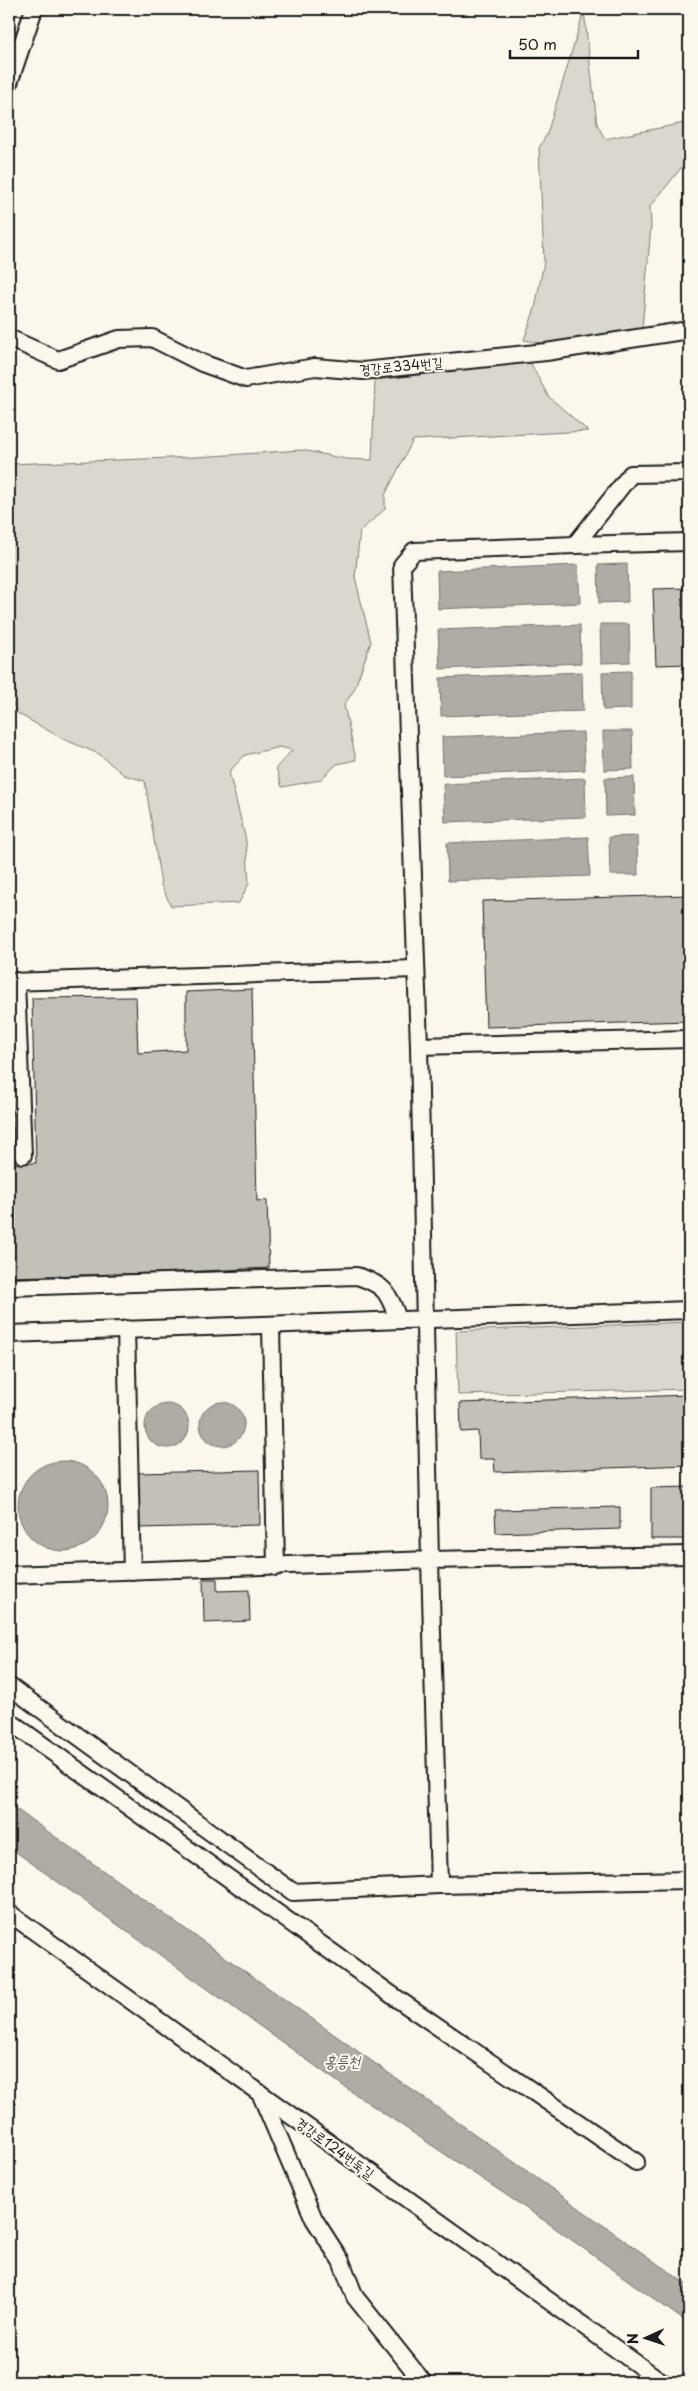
<svg xmlns="http://www.w3.org/2000/svg" width="698" height="2391" font-family="'Playpen Sans','Poor Story',sans-serif">
	<style>
		.green { fill: #dad7ce; stroke: #7b7a75 }
		.water { fill: #afaca5; stroke: #74726e }
		.building { fill: #c3c0b8; stroke: #1c1c1c }
		.lines { fill: none; stroke-linecap: round; stroke-linejoin: round }
		.minor-casing { stroke: #1c1c1c; stroke-width: 20 }
		.minor { stroke: #fbf7ec; stroke-width: 16 }
		.labels { text-anchor: middle; stroke-width: 4; stroke-linejoin: round; paint-order: stroke }
		.street-label { font-size: 14px; fill: #1c1c1c; stroke: #fbf7ec }
		.water-label { font-size: 15px; font-style: italic; fill: #575653; stroke: #fbf7ec }
	</style>
	<rect width="100%" height="100%" fill="#fbf7ec"/>
	<filter id="ink" filterUnits="userSpaceOnUse"><feTurbulence type="fractalNoise" baseFrequency=".02" numOctaves="2"/><feDisplacementMap in="SourceGraphic" scale="10" xChannelSelector="R" yChannelSelector="G"/><feConvolveMatrix kernelMatrix="1 2 1 2 8 2 1 2 1" color-interpolation-filters="sRGB"/></filter>
	<g filter="url(#ink)">
		<g class="green">
			<path d="M584 11 597 124 605 139 689 122V158L650 207 651 226 642 329 548 344 524 340 535 308 544 262 539 148 547 134Z"/>
			<path d="M530 362 548 396 588 431 413 440 385 495V509L360 531 355 577 371 642 354 690 344 705 356 760 337 764 320 780 282 787 276 768 292 750 280 747 245 755 229 772 246 840 249 883 239 903 171 906 161 885 145 781 124 775 99 754 63 739 17 713 9 695V464L197 457 302 450 346 459 372 460 375 380Z"/>
			<path d="M689 1322V1389L458 1395 456 1331Z"/>
		</g>
		<g class="water">
			<path d="M627 564 628 602 599 603 598 565Z"/>
			<path d="M578 565 580 603 438 609 437 571Z"/>
			<path d="M600 624H629L630 662 601 663Z"/>
			<path d="M580 625 581 663 440 669 438 630Z"/>
			<path d="M631 671V709L603 710 602 672Z"/>
			<path d="M582 672 583 711 441 716 440 678Z"/>
			<path d="M632 731 633 769 604 770 603 731Z"/>
			<path d="M583 732 585 770 443 776 442 737Z"/>
			<path d="M634 777 635 815 606 816 605 778Z"/>
			<path d="M585 778 586 817 445 822 443 784Z"/>
			<path d="M637 836 638 875H610L609 837Z"/>
			<path d="M588 837 590 876 448 881 447 843Z"/>
			<circle cx="222" cy="1424" r="22"/>
			<circle cx="167" cy="1426" r="22"/>
			<circle cx="63" cy="1506" r="45"/>
			<path d="M9 1804 689 2286V2324L548 2223 349 2090 9 1847Z"/>
		</g>
		<g class="building">
			<path d="M688 588 689 664 656 665 653 589Z"/>
			<path d="M689 895V1021L486 1027 482 901Z"/>
			<path d="M252 989 257 1201 267 1200 269 1268 158 1273 9 1277V1164L36 1163 32 998 136 997 138 1053 186 1050V992Z"/>
			<path d="M689 1395V1465L495 1472 494 1459H479L478 1431 461 1432 460 1403Z"/>
			<path d="M259 1470 260 1525 139 1528 138 1473Z"/>
			<path d="M689 1487V1539H651V1488Z"/>
			<path d="M620 1507V1529L496 1533 495 1510Z"/>
			<path d="M203 1579H217V1591L249 1590 250 1621 204 1623Z"/>
		</g>
		<g class="lines">
			<g class="minor-casing">
				<g id="minor">
					<path d="M9 83 34 9"/>
					<path d="M9 338 58 360 119 339 152 338 202 363 246 379 315 367 363 371 546 352 689 330"/>
					<path d="M575 545 689 542"/>
					<path d="M16 981 23 1155"/>
					<path d="M9 982 416 969"/>
					<path d="M419 1046 689 1039"/>
					<path d="M9 1287 357 1276C385 1285 388 1292 398 1319"/>
					<path d="M271 1326 276 1567"/>
					<path d="M126 1329 132 1571"/>
					<path d="M9 1334 689 1310"/>
					<path d="M9 1575 430 1560 419 1046 402 565 414 551 575 545 631 474 689 473"/>
					<path d="M9 1686 293 1892 439 1885 689 1880"/>
					<path d="M9 1721 396 1998 636 2162"/>
					<path d="M439 1885 430 1560 689 1555"/>
					<path d="M9 1913 662 2382"/>
					<path d="M261 2095 314 2219 341 2261 355 2297 423 2382"/>
				</g>
			</g>
			<use href="#minor" class="minor"/>
		</g>
	</g>
	<g class="labels">
		<g class="street-label">
			<text transform="translate(401 366) rotate(-5)" y="5">경강로334번길</text>
			<text transform="translate(335 2148) rotate(36)" y="5">경강로124번둑길</text>
		</g>
		<g class="water-label">
			<text x="342" y="2067">홍릉천</text>
		</g>
	</g>
	<rect width="698" height="2391" fill="none" stroke="#fbf7ec" stroke-width="30"/>
	<rect x="15" y="15" width="668" height="2361" fill="none" stroke="#1c1c1c" stroke-width="2" filter="url(#ink)"/>
	<g transform="translate(646 2338) rotate(267)" stroke="#fbf7ec" stroke-width="4" paint-order="stroke">
	<path d="M0-4L9 19L0 12L-9 19Z" fill="#1c1c1c"/>
	<text y="-8" font-size="14" font-weight="bold" text-anchor="middle" fill="#1c1c1c">N</text>
	</g>
	<path d="M510 50v8h128v-8" fill="none" stroke="#1c1c1c" stroke-width="2.5"/>
	<text x="518" y="50" font-size="15" fill="#1c1c1c" stroke="#fbf7ec" stroke-width="4" paint-order="stroke">50 m</text>
</svg>
